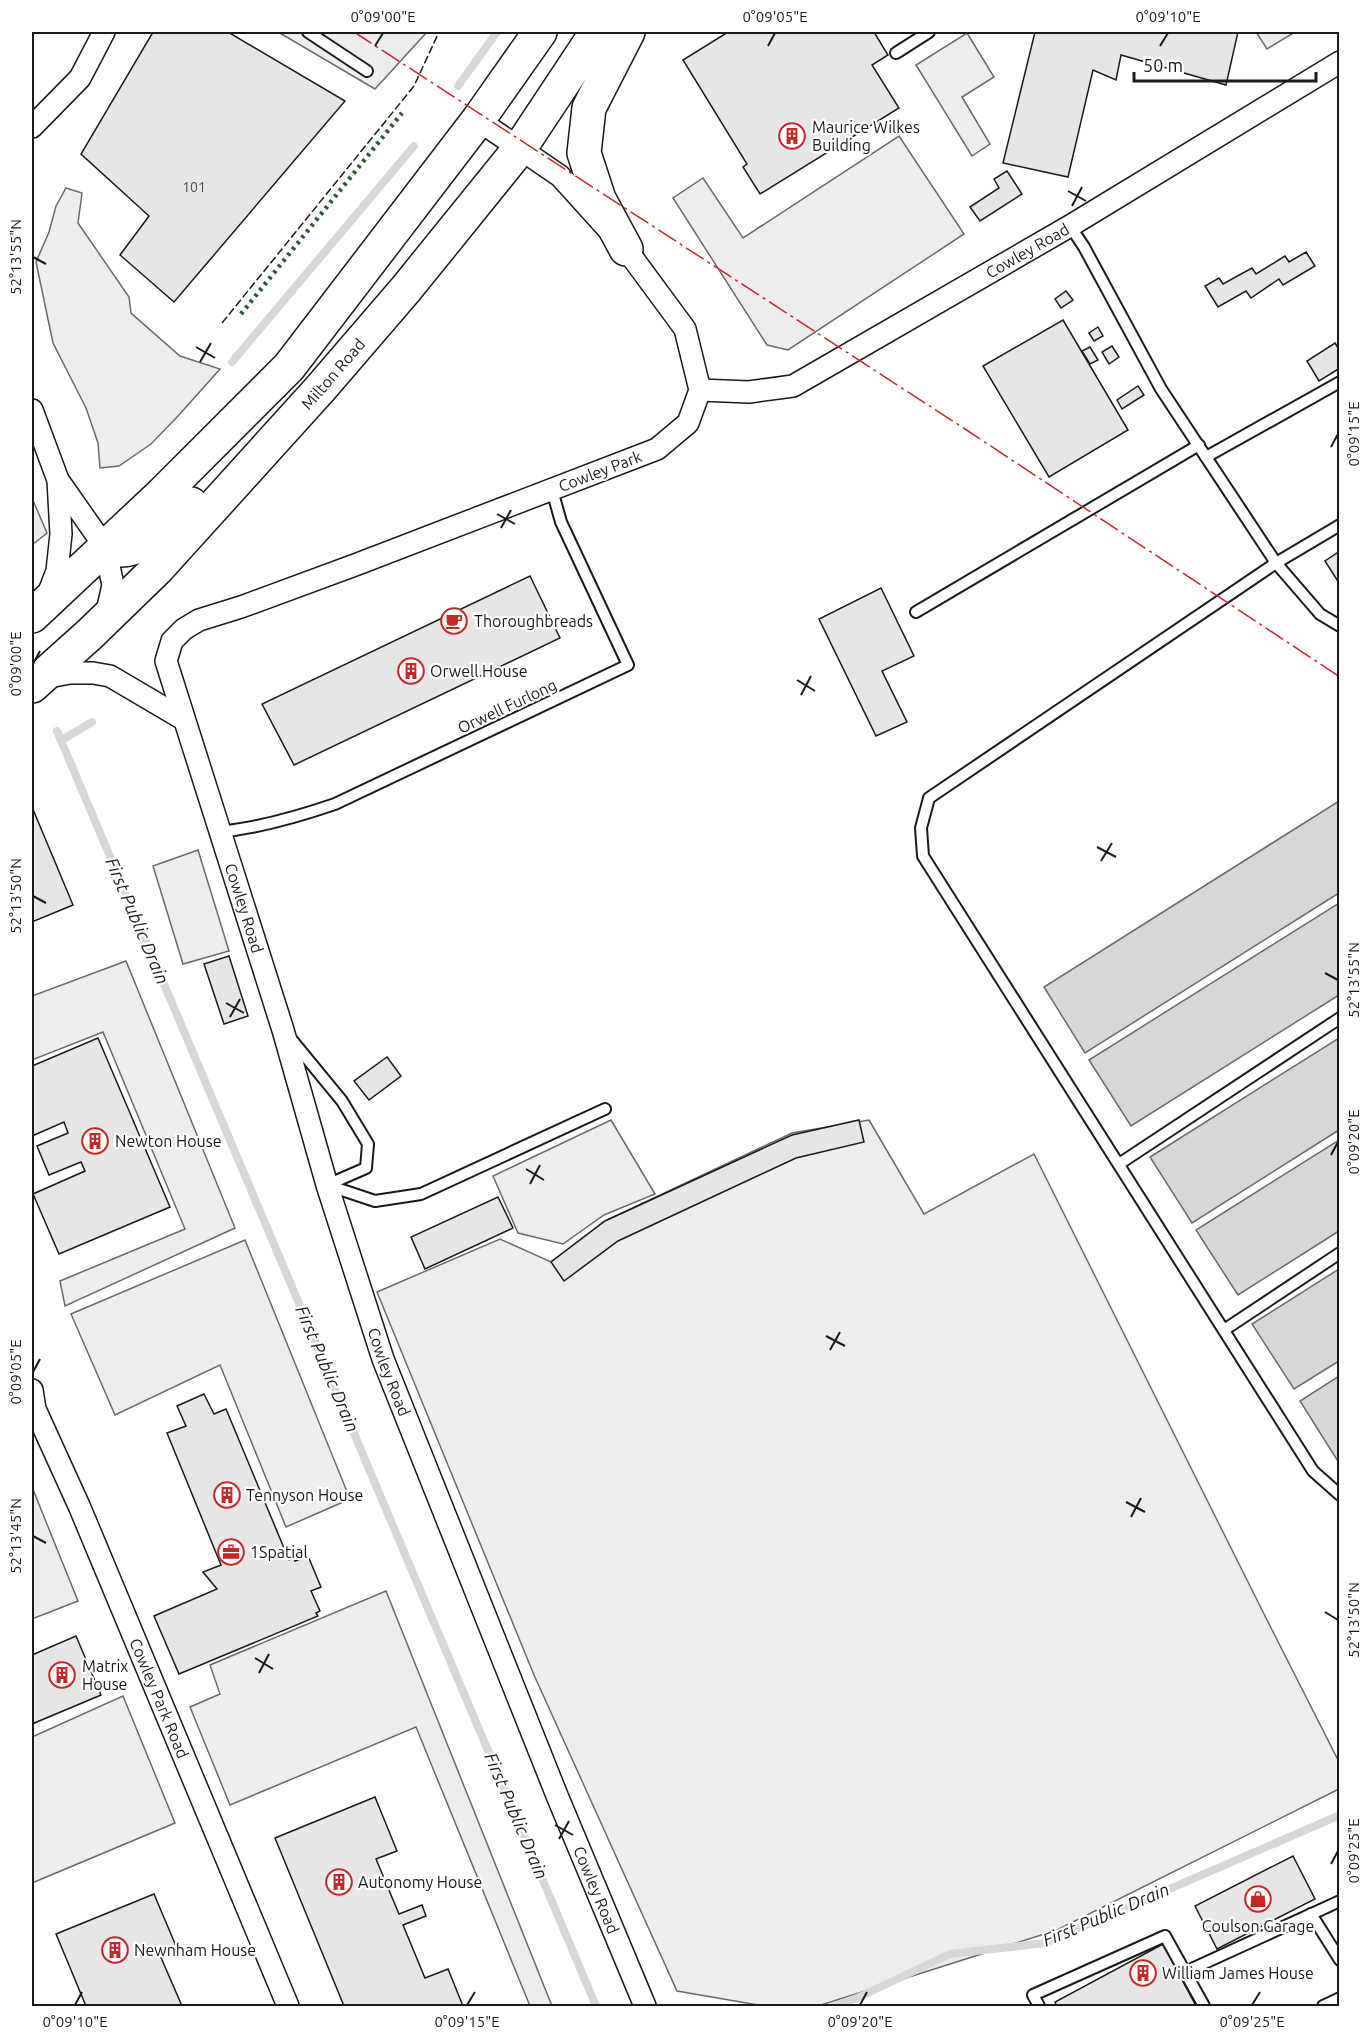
<svg xmlns="http://www.w3.org/2000/svg" width="1371" height="2038" font-family="Ubuntu,sans-serif">
	<style>
		.built { fill: #ededed; stroke: #6a6a6a; stroke-width: 1.5 }
		.water { fill: #d7d7d7; stroke: #6a6a6a; stroke-width: 1.5 }
		.lines { fill: none; stroke-linecap: round; stroke-linejoin: round }
		.stream { stroke: #d7d7d7; stroke-width: 8 }
		.building { fill: #e6e6e6; stroke: #1a1a1a; stroke-width: 1.5 }
		.service-casing { stroke: #1a1a1a; stroke-width: 14 }
		.minor-casing { stroke: #1a1a1a; stroke-width: 24 }
		.primary-casing { stroke: #1a1a1a; stroke-width: 36 }
		.service { stroke: #fff; stroke-width: 10 }
		.minor { stroke: #fff; stroke-width: 21 }
		.primary { stroke: #fff; stroke-width: 33 }
		.hedge { stroke: #2b5a34; stroke-width: 4.5; stroke-dasharray: 3 4.5; stroke-linecap: butt }
		.fence { stroke: #1a1a1a; stroke-width: 1.5; stroke-dasharray: 8 3; stroke-linecap: butt }
		.power { stroke: #c62828; stroke-width: 1.5; stroke-dasharray: 21 4.5 3 4.5; stroke-linecap: butt }
		.ticks { fill: none; stroke: #1a1a1a; stroke-width: 2 }
		.labels { text-anchor: middle; stroke-width: 4.5; stroke-linejoin: round; paint-order: stroke }
		.number-label { font-size: 14px; fill: #4d4d4d }
		.poi-label { font-size: 16px; fill: #1a1a1a; stroke: #fff; text-anchor: start }
		.street-label { font-size: 16px; fill: #1a1a1a; stroke: #fff }
		.water-label { font-size: 18px; font-style: italic; fill: #1a1a1a; stroke: #fff }
		.neatline { fill: none; stroke: #1a1a1a; stroke-width: 2 }
		.ticks-label { font-size: 15px; text-anchor: middle; fill: #1a1a1a }
	</style>
	<rect width="100%" height="100%" fill="#fff"/>
	<g class="built">
		<path d="M278 32H427L375 89Z"/>
		<path d="M1256 32H1295L1267 49Z"/>
		<path d="M967 33 994 77 962 97 990 144 972 156 916 65Z"/>
		<path d="M899 136 964 234 788 350 767 345 673 198 703 178 743 238Z"/>
		<path d="M66 188 82 193 78 223 129 297 131 313 180 356 220 369 178 416 151 444 119 466 100 468 98 443 86 408 53 343 36 262 49 232 56 206Z"/>
		<path d="M32 498 47 533 32 545Z"/>
		<path d="M198 850 229 951 183 964 153 866Z"/>
		<path d="M126 961 235 1228 65 1306 60 1281 185 1229 103 1032 32 1060V996Z"/>
		<path d="M611 1120 655 1194 604 1215 563 1244 518 1233 493 1176Z"/>
		<path d="M869 1120 924 1214 1034 1154 1262 1610 1339 1762V1789L1057 1930 818 2006H764L677 1991 534 1675 377 1292 500 1239 551 1262 605 1221 792 1133Z"/>
		<path d="M245 1240 350 1499 286 1527 220 1365 115 1415 71 1314Z"/>
		<path d="M32 1487 78 1601 32 1619Z"/>
		<path d="M386 1591 552 2006H530L416 1727 230 1805 190 1707 220 1694 210 1665Z"/>
		<path d="M123 1696 175 1823 32 1883V1737Z"/>
	</g>
	<g class="water">
		<path d="M1339 801V893L1085 1053 1044 987Z"/>
		<path d="M1339 903V995L1131 1126 1089 1060Z"/>
		<path d="M1339 1038V1130L1192 1223 1150 1157Z"/>
		<path d="M1339 1140V1231L1238 1295 1196 1230Z"/>
		<path d="M1339 1269V1361L1294 1389 1252 1324Z"/>
		<path d="M1339 1376V1463L1300 1401Z"/>
	</g>
	<g class="lines">
		<g class="stream">
			<path d="M458 86 497 32"/>
			<path d="M232 362 414 146"/>
			<path d="M57 731 596 2006"/>
			<path d="M62 740 92 722"/>
			<path d="M834 2006 857 1998 950 1954 1045 1943 1340 1815"/>
		</g>
	</g>
	<g class="building">
		<path d="M153 32H228L345 101 174 302 120 255 149 216 81 154Z"/>
		<path d="M728 32H874L888 55 872 65 899 108 760 194 743 167 747 164 683 60Z"/>
		<path d="M1035 32H1238L1226 85 1121 55 1116 80 1093 70 1068 177 1003 163Z"/>
		<path d="M1007 171 1022 194 980 221 970 207 999 188 994 179Z"/>
		<path d="M1306 252 1315 266 1283 285 1279 279 1251 298 1246 291 1218 307 1205 286 1219 278 1223 284 1252 268 1256 274 1285 256 1289 262Z"/>
		<path d="M1066 291 1073 300 1061 308 1055 299Z"/>
		<path d="M1063 320 1128 430 1049 477 983 366Z"/>
		<path d="M1098 327 1103 336 1094 341 1089 333Z"/>
		<path d="M1335 343 1340 351V368L1319 381 1307 361Z"/>
		<path d="M1112 346 1119 357 1109 364 1102 352Z"/>
		<path d="M1090 347 1098 360 1090 364 1082 351Z"/>
		<path d="M1138 386 1144 395 1122 409 1117 400Z"/>
		<path d="M1340 551V582L1339 583 1325 561Z"/>
		<path d="M530 576 560 638 294 765 262 704Z"/>
		<path d="M881 588 914 656 882 671 907 722 876 736 819 619Z"/>
		<path d="M32 807 73 905 32 922Z"/>
		<path d="M229 956 248 1016 224 1024 204 964Z"/>
		<path d="M98 1038 170 1207 59 1254 33 1194 85 1171 81 1162 49 1175 37 1146 68 1133 64 1122 32 1136V1066Z"/>
		<path d="M387 1057 401 1076 369 1100 354 1081Z"/>
		<path d="M859 1120 864 1142 796 1158 618 1241 564 1281 551 1262 605 1221 792 1135Z"/>
		<path d="M498 1197 513 1228 425 1269 411 1237Z"/>
		<path d="M204 1394 214 1414 226 1409 289 1560 293 1558 295 1561 308 1556 321 1587 311 1591 320 1611 316 1613 318 1616 179 1674 154 1616 217 1589 203 1572 221 1565 167 1433 186 1426 177 1406Z"/>
		<path d="M76 1636 101 1695 32 1724V1655Z"/>
		<path d="M375 1797 397 1851 376 1859 399 1914 422 1905 426 1916 403 1925 425 1978 448 1969 463 2006H344L275 1838Z"/>
		<path d="M1293 1856 1315 1899 1217 1949 1195 1906Z"/>
		<path d="M154 1894 176 1946 159 1953 182 2006H86L56 1934Z"/>
		<path d="M1163 1944 1196 2006H1057L1055 2002Z"/>
	</g>
	<g class="lines">
		<g class="service-casing">
			<g id="service">
				<path d="M308 32 367 71"/>
				<path d="M896 53 929 32"/>
				<path d="M1070 226 1084 247 1161 389 1276 563 1320 614 1340 626"/>
				<path d="M1206 457 1340 382"/>
				<path d="M1340 525 1276 563 929 798 921 828 923 856 1313 1471 1340 1495"/>
				<path d="M916 612 1199 445"/>
				<path d="M219 832C259 828 297 817 335 804L628 665 561 522 552 490"/>
				<path d="M291 1039 342 1101 368 1144 366 1168 327 1185"/>
				<path d="M1119 1164 1340 1018"/>
				<path d="M327 1185 375 1201 421 1194 605 1109"/>
				<path d="M1224 1330 1340 1253"/>
				<path d="M1311 1914 1340 1960"/>
				<path d="M1185 1972 1340 1901"/>
				<path d="M1039 2006 1033 1995 1165 1936 1204 2006"/>
				<path d="M1323 2006 1340 1998"/>
			</g>
		</g>
		<g class="minor-casing">
			<g id="minor">
				<path id="s1" d="M478 120 560 176 626 249 685 329 700 390 688 423 657 449 355 565 241 607 199 620 184 629 172 641 166 661 283 1030 327 1185 383 1359 558 1798 645 2006"/>
				<path d="M32 127 80 78 104 32"/>
				<path id="s2" d="M700 390 749 392 793 386 1070 226 1340 62"/>
				<path d="M32 410 58 480 105 547 113 585 106 616"/>
				<path d="M47 597 57 571 61 534 58 480"/>
				<path d="M43 678 70 673H93L110 676 183 719"/>
				<path id="s3" d="M32 1390 35 1409 80 1508 288 2006"/>
			</g>
		</g>
		<g class="primary-casing">
			<g id="primary">
				<path d="M626 249 599 199 584 153 589 108 628 32"/>
				<path d="M105 547C110 548 115 550 119 550 146 551 174 521 191 504"/>
				<path d="M32 616 162 494 289 367 478 120 540 32"/>
				<path id="s4" d="M32 686 90 634 158 568 320 389 406 289 520 148 597 32"/>
			</g>
		</g>
		<use href="#service" class="service"/>
		<use href="#minor" class="minor"/>
		<use href="#primary" class="primary"/>
		<path class="hedge" d="M241 314 402 113"/>
		<path class="fence" d="M222 323 414 86 439 32"/>
		<path class="power" d="M354 32 965 429 1340 677"/>
	</g>
	<path class="ticks" d="M375 46 383 33M768 46 775 33M1160 46 1168 33M1068 191 1086 201M1072 206 1082 187M33 257 46 264M196 347 215 358M200 362 211 343M1331 447 1338 434M497 514 515 524M501 528 511 510M33 664 40 651M797 680 815 691M801 695 811 676M1097 847 1116 857M1101 861 1112 843M33 896 46 903M1325 973 1338 980M226 1003 244 1013M230 1017 240 999M1331 1155 1338 1142M526 1169 544 1180M530 1184 540 1165M826 1336 845 1346M830 1350 840 1332M33 1372 40 1359M1126 1502 1145 1512M1131 1517 1141 1498M33 1536 46 1543M1325 1612 1338 1620M255 1658 273 1669M259 1673 269 1654M555 1825 573 1835M559 1839 569 1821M1331 1864 1338 1851M75 2005 82 1992M467 2005 475 1992M860 2005 867 1992M1252 2005 1260 1992"/>
	<defs>
		<g id="building-ring" transform="scale(1.35)"><circle r="9.5" fill="#fff" stroke="#c62828" stroke-width="1.5"/><path d="M-4-6H4V6H1V3H-1V6H-4ZM-2.5-4.3h1.7v1.8h-1.7ZM.8-4.3h1.7v1.8H.8ZM-2.5-1h1.7V.8h-1.7ZM.8-1h1.7V.8H.8Z" fill="#c62828"/></g>
		<g id="cafe-ring" transform="scale(1.35)"><circle r="9.5" fill="#fff" stroke="#c62828" stroke-width="1.5"/><path d="M-5.5-4.5H6V0H3Q3 3.5 0 3.5H-2.5Q-5.5 3.5-5.5 0ZM3-3.2v2h1.7v-2ZM-6 4.5H4V6H-6Z" fill="#c62828"/></g>
		<g id="office-ring" transform="scale(1.35)"><circle r="9.5" fill="#fff" stroke="#c62828" stroke-width="1.5"/><path d="M-6-3h4V-5.5h4V-3h4V5H-6ZM-1-4.5V-3h2v-1.5ZM-6 0V1H6V0Z" fill="#c62828"/></g>
		<g id="shop-ring" transform="scale(1.35)"><circle r="9.5" fill="#fff" stroke="#c62828" stroke-width="1.5"/><path d="M-5-2.5h2.3a2.7 3.5 0 0 1 5.4 0H5L5.5 6h-11ZM-1.5-2.5h3a1.5 2.3 0 0 0-3 0Z" fill="#c62828"/></g>
	</defs>
	<g fill-rule="evenodd">
		<use href="#building-ring" x="792" y="136"/>
		<use href="#cafe-ring" x="454" y="621"/>
		<use href="#building-ring" x="411" y="671"/>
		<use href="#building-ring" x="95" y="1141"/>
		<use href="#building-ring" x="227" y="1495"/>
		<use href="#office-ring" x="231" y="1552"/>
		<use href="#building-ring" x="62" y="1675"/>
		<use href="#building-ring" x="339" y="1882"/>
		<use href="#shop-ring" x="1258" y="1899"/>
		<use href="#building-ring" x="115" y="1950"/>
		<use href="#building-ring" x="1143" y="1973"/>
	</g>
	<g class="labels">
		<g class="number-label">
			<text x="194" y="192">101</text>
		</g>
		<g class="poi-label">
			<text x="812" y="133">Maurice Wilkes<tspan x="812" dy="18">Building</tspan></text>
			<text x="474" y="627">Thoroughbreads</text>
			<text x="430" y="677">Orwell House</text>
			<text x="115" y="1147">Newton House</text>
			<text x="246" y="1501">Tennyson House</text>
			<text x="250" y="1558">1Spatial</text>
			<text x="82" y="1672">Matrix<tspan x="82" dy="18">House</tspan></text>
			<text x="358" y="1888">Autonomy House</text>
			<text x="1258" y="1932" text-anchor="middle">Coulson Garage</text>
			<text x="134" y="1956">Newnham House</text>
			<text x="1162" y="1979">William James House</text>
		</g>
		<g class="street-label">
			<text dy="6" stroke="none"><textPath href="#s2" startOffset="364">Cowley Road</textPath></text>
			<text dy="6" stroke="none"><textPath href="#s4" startOffset="434">Milton Road</textPath></text>
			<text transform="translate(600 471) rotate(-21)" y="6">Cowley Park</text>
			<text transform="translate(507 706) rotate(-25)" y="6">Orwell Furlong</text>
			<text dy="6" stroke="none"><textPath href="#s1" startOffset="1239">Cowley Road</textPath></text>
			<text dy="6" stroke="none"><textPath href="#s1" startOffset="1725">Cowley Road</textPath></text>
			<text dy="6" stroke="none"><textPath href="#s3" startOffset="334">Cowley Park Road</textPath></text>
			<text dy="6" stroke="none"><textPath href="#s1" startOffset="2283">Cowley Road</textPath></text>
		</g>
		<g class="water-label">
			<text transform="translate(137 921) rotate(67)" y="6">First Public Drain</text>
			<text transform="translate(327 1369) rotate(67)" y="6">First Public Drain</text>
			<text transform="translate(516 1816) rotate(67)" y="6">First Public Drain</text>
			<text transform="translate(1106 1915) rotate(-23)" y="6">First Public Drain</text>
		</g>
	</g>
	<rect width="1371" height="2038" fill="none" stroke="#ffffff" stroke-width="66"/>
	<path d="M1134 72v9h182v-9" fill="none" stroke="#1a1a1a" stroke-width="3"/>
	<text x="1143" y="72" font-size="18" fill="#1a1a1a" stroke="#ffffff" stroke-width="4.5" paint-order="stroke">50 m</text>
	<rect x="33" y="33" width="1305" height="1972" class="neatline"/>
	<g class="ticks-label">
		<text x="383" y="22">0°09'00"E</text>
		<text x="775" y="22">0°09'05"E</text>
		<text x="1168" y="22">0°09'10"E</text>
		<text transform="translate(16 257) rotate(-90)" y="5">52°13'55"N</text>
		<text transform="translate(1354 434) rotate(-90)" y="5">0°09'15"E</text>
		<text transform="translate(16 664) rotate(-90)" y="5">0°09'00"E</text>
		<text transform="translate(16 896) rotate(-90)" y="5">52°13'50"N</text>
		<text transform="translate(1354 980) rotate(-90)" y="5">52°13'55"N</text>
		<text transform="translate(1354 1142) rotate(-90)" y="5">0°09'20"E</text>
		<text transform="translate(16 1372) rotate(-90)" y="5">0°09'05"E</text>
		<text transform="translate(16 1536) rotate(-90)" y="5">52°13'45"N</text>
		<text transform="translate(1354 1620) rotate(-90)" y="5">52°13'50"N</text>
		<text transform="translate(1354 1851) rotate(-90)" y="5">0°09'25"E</text>
		<text x="75" y="2027">0°09'10"E</text>
		<text x="467" y="2027">0°09'15"E</text>
		<text x="860" y="2027">0°09'20"E</text>
		<text x="1252" y="2027">0°09'25"E</text>
	</g>
</svg>
